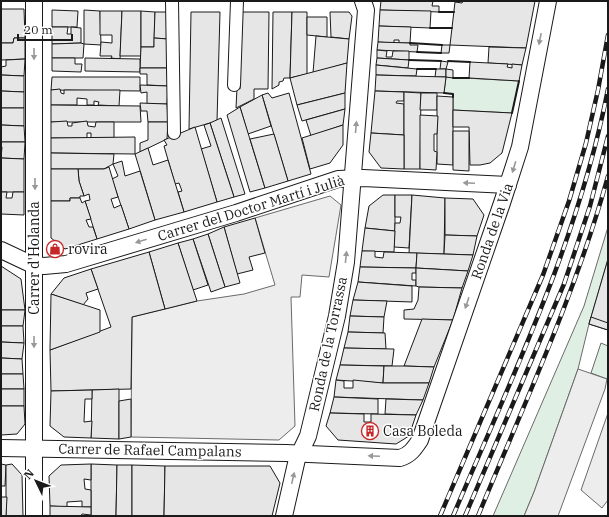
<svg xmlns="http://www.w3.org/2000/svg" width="609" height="517" font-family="'IBM Plex Serif',serif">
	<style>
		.green { fill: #e0efe3; stroke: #6a6a6a }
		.parking { fill: #ededed; stroke: #6a6a6a }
		.building { fill: #e6e6e6; stroke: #1a1a1a }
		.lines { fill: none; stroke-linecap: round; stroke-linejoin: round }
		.pedestrian-casing { stroke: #1a1a1a; stroke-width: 14 }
		.minor-casing { stroke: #1a1a1a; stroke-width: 18 }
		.pedestrian { stroke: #fff; stroke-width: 12 }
		.minor { stroke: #fff; stroke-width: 16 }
		.rail-casing { stroke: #1a1a1a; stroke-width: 4.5 }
		.rail { stroke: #fff; stroke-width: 3; stroke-dasharray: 9; stroke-linecap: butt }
		.wall { stroke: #1a1a1a; stroke-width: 2 }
		.oneway { fill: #989898 }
		.labels { text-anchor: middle; stroke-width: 3; stroke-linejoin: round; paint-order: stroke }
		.street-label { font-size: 14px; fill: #1a1a1a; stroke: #fff }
		.poi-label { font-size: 14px; fill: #1a1a1a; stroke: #fff; text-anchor: start }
	</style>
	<rect width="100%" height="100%" fill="#fff"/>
	<g class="green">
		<path d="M446 77 519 81 512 113 453 110V94L444 93Z"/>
		<path d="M608 227V259L589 324 578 369 534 492 524 516H493L584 306Z"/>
		<path d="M601 343 608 346V375L607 379 591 373Z"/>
	</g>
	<g class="parking">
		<path d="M330 196 341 205 329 277 302 275 300 297H291L295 426 279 440 131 437 132 317 197 301 244 294 275 285 255 218Z"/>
		<path d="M578 369 607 379 605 389 558 516H524L534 492Z"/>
		<path d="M608 413V500L602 508 581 490Z"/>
	</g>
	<g class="building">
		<path d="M381 1H433L432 6H439V12L380 10Z"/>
		<path d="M463 1H535L526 48 450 45 455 2 462 3Z"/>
		<path d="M1 9H24L25 38H14L13 43H1Z"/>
		<path d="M52 10 78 11 77 27H52Z"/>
		<path d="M84 10 100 11 101 45 84 44Z"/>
		<path d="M380 10 431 11 430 28 379 26Z"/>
		<path d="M100 11H122L120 59 111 58 112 56H100L101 42 112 43V35H100Z"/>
		<path d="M122 11H141V56H120Z"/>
		<path d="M141 11 155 12 154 47H141Z"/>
		<path d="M155 12H169L168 39 154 38Z"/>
		<path d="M191 12H220L217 121 189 129Z"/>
		<path d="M241 12H269L268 89H254V99L236 108 237 88 240 89Z"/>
		<path d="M273 12H292L290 78H284L283 81 279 82V85L272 89Z"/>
		<path d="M292 12H307V74L290 78Z"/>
		<path d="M330 12H349L352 16 349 39 331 37Z"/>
		<path d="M307 17H327V37L307 35Z"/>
		<path d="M379 26 411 27 410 43H399V40H394V43L378 42Z"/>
		<path d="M52 27H68L67 34H71V27L81 28V43L52 44Z"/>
		<path d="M316 36 349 39 347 63 313 73Z"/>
		<path d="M14 38H25V59L1 60V43H13Z"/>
		<path d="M154 38 168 39 167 68H140L141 47H154Z"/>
		<path d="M378 42 410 43V45H418L417 52 377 50Z"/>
		<path d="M81 43 84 44 83 58H52V44Z"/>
		<path d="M442 45H450L449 53H441Z"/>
		<path d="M489 47 526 48 522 65 488 63Z"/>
		<path d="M377 50 387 51 386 57H392L393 51H409V60L377 58Z"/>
		<path d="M52 58H75V64H82L81 72 52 71Z"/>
		<path d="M85 58 140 59V72L85 71Z"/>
		<path d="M377 58 409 60 408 68 376 65Z"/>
		<path d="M25 59 24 76 1 75V67L6 66V60Z"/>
		<path d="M441 61 448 62 446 69H440Z"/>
		<path d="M470 62 508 64 507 67 512 68V64L522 65 519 81 469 78Z"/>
		<path d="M347 63 345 93 297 105 290 78Z"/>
		<path d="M376 65 417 69 416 76 376 75Z"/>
		<path d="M140 68H167L168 86 147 85V74H140Z"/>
		<path d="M436 69H446V77H435Z"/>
		<path d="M446 69 453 70V78L446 77Z"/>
		<path d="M1 75 24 76V92L1 91Z"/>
		<path d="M376 75 446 77 444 93 375 91Z"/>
		<path d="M52 77H140V91L51 90Z"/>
		<path d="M140 85 168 86 167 104H147V92L141 93Z"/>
		<path d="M60 89 61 93 64 94V90H120L119 106 98 105 99 102 94 101V105H87V99L77 98V105H51V90Z"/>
		<path d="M1 91 24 92V108H1Z"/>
		<path d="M375 91 404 92V101H397L396 103 404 104V135L371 133Z"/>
		<path d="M404 92 421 93 420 169H404Z"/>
		<path d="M268 93 272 98 289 93 311 174 288 181 262 95Z"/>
		<path d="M345 93V109L302 121 297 105Z"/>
		<path d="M421 93H437V110H420Z"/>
		<path d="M262 95 271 126 248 134 240 107Z"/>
		<path d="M437 96 453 97V165L437 164Z"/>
		<path d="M140 103 167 104 168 122H148L147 111H141Z"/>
		<path d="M51 105 140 106 141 122H51Z"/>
		<path d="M240 107 265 188 250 192 227 115Z"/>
		<path d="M1 108H24V126L1 125Z"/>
		<path d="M345 109 343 125 311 136 306 120Z"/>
		<path d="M453 110 512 113 502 153 490 163 480 165H470L469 127H453Z"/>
		<path d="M420 115 438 116 437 134H434V151L437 152 436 170 420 169Z"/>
		<path d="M221 118 245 194 234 197 210 123Z"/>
		<path d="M67 121 68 126H72V123L87 121 88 126 95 127 96 122H114V138H91V133H87V138H51V122Z"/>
		<path d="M148 122H168L167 139 140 152V143L148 140Z"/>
		<path d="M210 123 234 197 217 202 201 149 211 146 204 125Z"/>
		<path d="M1 125 24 126 25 142H1Z"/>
		<path d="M343 125V145L330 163 310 169 302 138Z"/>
		<path d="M195 127 217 202 184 212 178 192 182 191 179 183 175 184 164 146 167 145 164 140Z"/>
		<path d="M453 131H469V171L453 170Z"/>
		<path d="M371 133 404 135V169L381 168 369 152Z"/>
		<path d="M274 134 288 181 265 188 250 139Z"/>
		<path d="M135 137V154L51 153V138Z"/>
		<path d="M1 142H25L24 159 1 158 2 147H1Z"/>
		<path d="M148 148 153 165 168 160 184 212 155 220 135 154Z"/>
		<path d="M51 153 114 154 113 164 104 169H51Z"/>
		<path d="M1 158 24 159V192H1Z"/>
		<path d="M122 161 125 176 140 171 155 220 129 229 112 179 118 176 113 164Z"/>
		<path d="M109 167 118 197 111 199 114 208 121 205 129 229 97 239 85 201 90 200 89 194 84 196 79 181 78 169H104Z"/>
		<path d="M51 169H78L79 181 84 196H80V198H70V201H51Z"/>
		<path d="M1 192H7L6 198H12L13 192H24V215L1 214Z"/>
		<path d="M383 195H395V231L365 228 369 206Z"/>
		<path d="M395 195H412L409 248 394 247 395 223H400L401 217H395Z"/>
		<path d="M412 195 445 198 444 254 409 253Z"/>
		<path d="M70 198H80L82 203 85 201 91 219 86 220 89 227H93L97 239 65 249 51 238V201H70Z"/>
		<path d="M445 198 473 199 484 215 477 236 445 235Z"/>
		<path d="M255 218 265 253 249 257 253 270 237 274 224 227Z"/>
		<path d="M224 227 240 283 225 287 208 234Z"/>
		<path d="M365 228 395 231 394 252 362 251Z"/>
		<path d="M208 234 225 287 211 292 193 239Z"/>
		<path d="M445 235 477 236 473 255 444 254Z"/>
		<path d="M193 239 208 285 193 290 178 243Z"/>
		<path d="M178 243 197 301 165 309 149 252Z"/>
		<path d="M362 251H375V257L383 258 384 252 417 253 416 268 360 267Z"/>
		<path d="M149 252 165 309 132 317 131 389 51 391 50 350 111 327 91 269Z"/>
		<path d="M417 253 444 254 473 255 468 271 416 268Z"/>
		<path d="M608 259V330L589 324Z"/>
		<path d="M1 266 21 279 25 310H1Z"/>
		<path d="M360 267 416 268V273H412V280H416V286L358 282Z"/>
		<path d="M416 268 468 271 462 288 419 287 416 286Z"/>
		<path d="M91 269 98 289 86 293 88 299 83 305 51 294 64 278Z"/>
		<path d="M358 282 412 286V302L353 300Z"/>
		<path d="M419 287 462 288 453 320 404 319V310L414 309 418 300Z"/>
		<path d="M51 294 100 310V332L50 350Z"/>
		<path d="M353 300 387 301 384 317 350 316Z"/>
		<path d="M1 310H25L23 326H1Z"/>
		<path d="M350 316 384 317 383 333 348 332Z"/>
		<path d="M591 317 608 323V330L589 324Z"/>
		<path d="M422 319 453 320 434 367 404 366Z"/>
		<path d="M1 326H23L24 343 1 342Z"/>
		<path d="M348 332 385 333 386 349 344 348Z"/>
		<path d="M1 342 24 343 22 359 1 358Z"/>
		<path d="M344 348 394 349 392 366 340 365Z"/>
		<path d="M1 358 22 359 23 374H1Z"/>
		<path d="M340 365 384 366 383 383 336 380Z"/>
		<path d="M384 366H404L434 367 429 383H383Z"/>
		<path d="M1 374H23L24 389H1Z"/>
		<path d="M336 380 344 381V388H353V380L383 383H429L423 400 334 397Z"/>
		<rect x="1" y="389" width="23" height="17"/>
		<path d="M119 389V439L91 438 92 390Z"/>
		<path d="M92 390V399H85L84 422 92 421 91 438 64 437 50 426 51 391Z"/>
		<path d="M334 397 378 399V414L330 413Z"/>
		<path d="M131 399V437L119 439V401Z"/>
		<path d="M386 399 423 400 416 415 385 414Z"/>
		<path d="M1 406H24L25 424 17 434 1 435Z"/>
		<path d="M330 413 364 414V422H371V414L416 415 409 436 396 444 338 440 326 426Z"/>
		<path d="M1 464 6 465 5 486H1Z"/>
		<path d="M12 464 22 475 23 516H6V465Z"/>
		<path d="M91 464 117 465 116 516H91Z"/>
		<path d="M91 464V480L84 479 85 489 91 490V507H82V501L67 502V507L50 506 49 476 61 465Z"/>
		<path d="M117 465H132V516H116Z"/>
		<path d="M132 465 165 466 164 516H132Z"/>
		<path d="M165 466H270L280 483 272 516H164Z"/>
		<path d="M1 497H7L6 516H1Z"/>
		<path d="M50 506 91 507V515L82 514 81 516H50Z"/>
	</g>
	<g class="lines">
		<g class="pedestrian-casing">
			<g id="pedestrian">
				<path d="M172 1 174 133"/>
				<path d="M234 85 237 1"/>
			</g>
		</g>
		<g class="minor-casing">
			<g id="minor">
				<path d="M34 1V516"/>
				<path d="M1 250 33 265 44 266 66 264 236 213 338 179 363 178 508 185"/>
				<path d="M1 448 286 453 400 458C410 455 414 449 420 440L502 203 520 147 548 1"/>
				<path d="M284 516 297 459 308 436 337 316 346 262 366 10 363 1"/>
			</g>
		</g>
		<use href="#pedestrian" class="pedestrian"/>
		<use href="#minor" class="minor"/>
		<g class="rail-casing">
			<g id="rail">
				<path d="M440 516 543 275 569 201 586 143 598 90 608 35"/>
				<path d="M453 516C512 377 579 239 608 89"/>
				<path d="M465 516 564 284 590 206 608 136"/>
				<path d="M478 516C524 404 576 293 608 176"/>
			</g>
		</g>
		<use href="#rail" class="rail"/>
		<g class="wall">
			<path d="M439 12H454"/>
			<path d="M430 28H452"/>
			<path d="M410 43 442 45"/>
			<path d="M417 52 441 53"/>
			<path d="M409 60 441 61"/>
			<path d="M448 61 470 62"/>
			<path d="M417 69H436"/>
			<path d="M453 78H469"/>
			<path d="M444 93 453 94V97"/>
			<path d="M512 113 519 81"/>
		</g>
	</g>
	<defs><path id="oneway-solid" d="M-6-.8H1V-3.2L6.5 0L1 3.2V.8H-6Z"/></defs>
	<g class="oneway">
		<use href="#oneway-solid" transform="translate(540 39) rotate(101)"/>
		<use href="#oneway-solid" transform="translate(34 54) rotate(90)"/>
		<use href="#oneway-solid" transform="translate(356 127) rotate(-85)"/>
		<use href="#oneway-solid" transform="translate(514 167) rotate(107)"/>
		<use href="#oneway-solid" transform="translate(469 183) rotate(-177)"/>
		<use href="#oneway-solid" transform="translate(35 184) rotate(90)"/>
		<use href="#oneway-solid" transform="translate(141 241) rotate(163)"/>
		<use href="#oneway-solid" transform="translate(346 257) rotate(-84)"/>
		<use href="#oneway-solid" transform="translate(467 303) rotate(109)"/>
		<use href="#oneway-solid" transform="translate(34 342) rotate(90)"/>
		<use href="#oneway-solid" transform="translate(374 456) rotate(-178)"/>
		<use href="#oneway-solid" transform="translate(293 478) rotate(-77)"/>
	</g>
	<defs>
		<g id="shop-ring" transform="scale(0.9)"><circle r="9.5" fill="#fff" stroke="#c62828" stroke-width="1.5"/><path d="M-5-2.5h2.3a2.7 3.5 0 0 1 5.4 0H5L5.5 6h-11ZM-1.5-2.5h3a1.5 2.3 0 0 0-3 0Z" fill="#c62828"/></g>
		<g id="building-ring" transform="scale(0.9)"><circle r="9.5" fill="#fff" stroke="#c62828" stroke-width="1.5"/><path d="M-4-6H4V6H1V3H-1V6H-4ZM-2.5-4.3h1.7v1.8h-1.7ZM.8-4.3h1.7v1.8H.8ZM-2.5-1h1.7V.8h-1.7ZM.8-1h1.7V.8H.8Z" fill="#c62828"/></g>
	</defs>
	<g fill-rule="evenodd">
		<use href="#shop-ring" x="55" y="249"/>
		<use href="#building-ring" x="370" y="431"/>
	</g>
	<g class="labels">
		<g class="street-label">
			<text transform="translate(251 208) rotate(-17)" y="5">Carrer del Doctor Martí i Julià</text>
			<text transform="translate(492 231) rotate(-71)" y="5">Ronda de la Via</text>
			<text transform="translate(34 258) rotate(-90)" y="5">Carrer d'Holanda</text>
			<text transform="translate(328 344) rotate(-78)" y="5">Ronda de la Torrassa</text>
			<text transform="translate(150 450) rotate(1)" y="5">Carrer de Rafael Campalans</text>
		</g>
		<g class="poi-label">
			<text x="68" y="254">rovira</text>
			<text x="383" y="436">Casa Boleda</text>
		</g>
	</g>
	<rect width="609" height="517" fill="none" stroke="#1a1a1a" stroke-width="4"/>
	<g transform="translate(36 481) rotate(313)" stroke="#ffffff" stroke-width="3" paint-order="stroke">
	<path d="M0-3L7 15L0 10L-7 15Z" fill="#1a1a1a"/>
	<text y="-6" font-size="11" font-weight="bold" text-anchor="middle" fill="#1a1a1a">N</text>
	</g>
	<path d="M18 34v6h54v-6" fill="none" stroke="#1a1a1a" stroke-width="2"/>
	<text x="24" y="34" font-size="12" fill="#1a1a1a" stroke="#ffffff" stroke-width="3" paint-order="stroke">20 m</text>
</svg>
